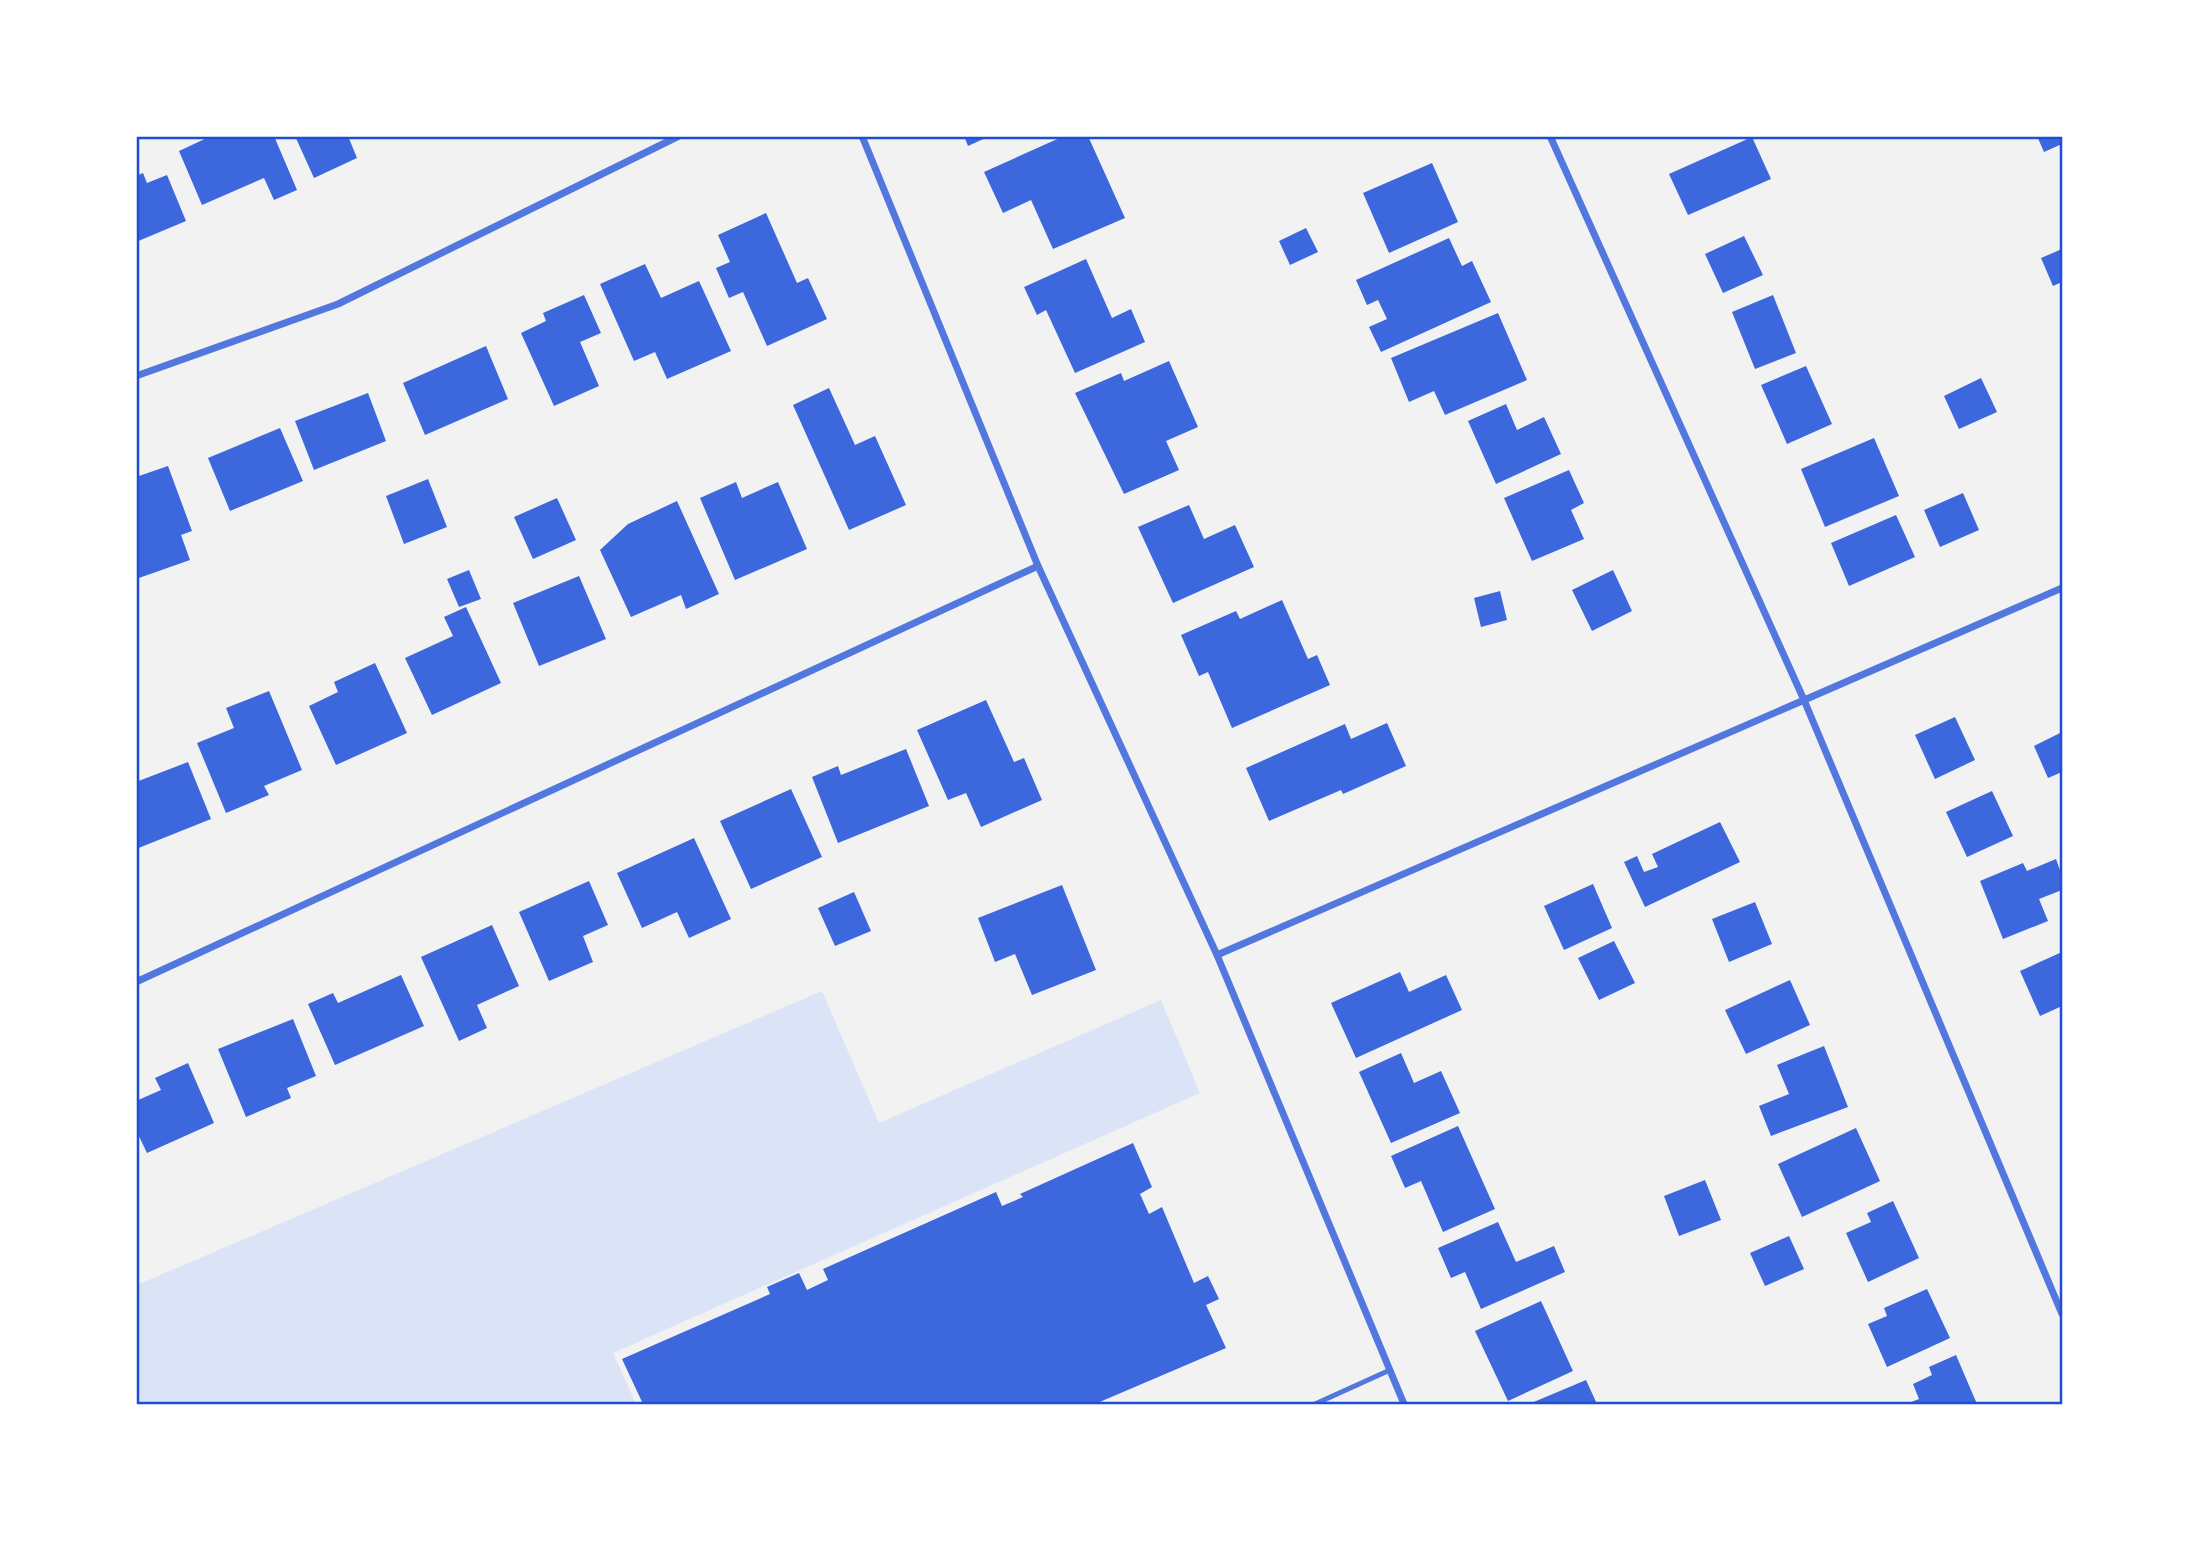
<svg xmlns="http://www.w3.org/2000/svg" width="2199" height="1541" font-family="Commissioner,sans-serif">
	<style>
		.green { fill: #dbe4f7 }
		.building { fill: #3d67dc }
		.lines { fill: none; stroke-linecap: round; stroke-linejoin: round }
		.service { stroke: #5277de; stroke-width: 5 }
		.minor { stroke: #5277de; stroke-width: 7 }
		.neatline { fill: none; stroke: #1d4ed8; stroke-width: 2.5 }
	</style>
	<rect width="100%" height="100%" fill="#f2f2f2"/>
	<path class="green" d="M822 991 879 1123 1161 1000 1200 1093 613 1353 636 1404H137V1285Z"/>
	<g class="building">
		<path d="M211 136H274L297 190 274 200 264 178 202 205 179 151Z"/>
		<path d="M295 136H348L357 158 314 178Z"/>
		<path d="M964 136H990L968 146Z"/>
		<path d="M1064 136H1088L1125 218 1053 249 1031 200 1003 213 984 172Z"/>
		<path d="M2037 136H2062V144L2044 152Z"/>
		<path d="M1752 137 1771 179 1688 215 1669 174Z"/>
		<path d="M1432 163 1458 222 1389 253 1363 193Z"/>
		<path d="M143 173 147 183 167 175 186 221 136 242V176Z"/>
		<path d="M766 213 797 283 808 278 827 319 767 346 743 292 729 298 716 268 730 262 718 235Z"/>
		<path d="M1306 228 1318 252 1290 265 1279 241Z"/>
		<path d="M1744 236 1763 275 1723 293 1705 254Z"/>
		<path d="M1449 238 1462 266 1472 261 1491 302 1381 352 1369 327 1387 319 1378 300 1367 305 1356 280Z"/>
		<path d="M2062 249V282L2053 286 2041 258Z"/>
		<path d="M1086 259 1112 318 1131 309 1145 342 1075 373 1046 310 1037 315 1024 287Z"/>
		<path d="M645 264 661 298 699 281 731 351 667 379 655 352 634 361 600 284Z"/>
		<path d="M584 295 601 333 580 342 599 386 554 406 521 333 546 321 543 313Z"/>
		<path d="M1773 295 1796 353 1755 369 1732 312Z"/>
		<path d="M1498 313 1527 380 1445 415 1434 391 1409 402 1391 358Z"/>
		<path d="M486 346 508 399 425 435 403 383Z"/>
		<path d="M1169 361 1198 427 1166 441 1179 470 1124 494 1075 393 1121 373 1124 381Z"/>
		<path d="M1806 366 1832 424 1787 444 1761 385Z"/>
		<path d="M1981 378 1997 412 1959 429 1944 396Z"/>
		<path d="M829 388 855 445 875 436 906 505 849 530 793 405Z"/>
		<path d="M368 393 386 441 314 470 295 421Z"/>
		<path d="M1506 404 1517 430 1544 417 1561 454 1496 484 1468 421Z"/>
		<path d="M280 428 303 481 230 511 208 458Z"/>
		<path d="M1874 438 1899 496 1825 527 1801 469Z"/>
		<path d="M168 466 192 531 181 535 190 560 136 579V477Z"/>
		<path d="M1569 470 1584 503 1571 510 1584 539 1532 561 1504 498Z"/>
		<path d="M428 479 447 527 404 544 386 496Z"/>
		<path d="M736 482 742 498 778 482 807 549 735 580 700 498Z"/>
		<path d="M1963 493 1979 530 1940 547 1924 510Z"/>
		<path d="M557 498 576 540 533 559 514 517Z"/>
		<path d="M677 501 719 594 686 609 681 595 631 617 600 550 628 524Z"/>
		<path d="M1189 505 1204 539 1235 525 1254 567 1173 603 1138 527Z"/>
		<path d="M1896 515 1915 557 1849 586 1831 543Z"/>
		<path d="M469 570 481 599 459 607 447 579Z"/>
		<path d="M1613 570 1632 611 1592 631 1572 590Z"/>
		<path d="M579 576 606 639 539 666 513 603Z"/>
		<path d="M1500 591 1507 620 1481 627 1474 598Z"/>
		<path d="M1282 600 1308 659 1317 655 1330 685 1232 728 1208 672 1199 676 1181 635 1236 611 1240 619Z"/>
		<path d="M466 607 501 683 432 715 405 658 453 636 444 617Z"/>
		<path d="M375 663 407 733 336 765 309 706 338 692 334 682Z"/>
		<path d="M269 691 302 770 264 786 269 795 226 813 197 743 234 728 226 708Z"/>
		<path d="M986 700 1014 762 1024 758 1042 800 981 827 966 793 948 800 917 730Z"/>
		<path d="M1955 717 1975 760 1935 779 1915 735Z"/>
		<path d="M1387 723 1406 766 1343 794 1341 790 1269 821 1246 768 1345 724 1351 739Z"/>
		<path d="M2062 732V772L2048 778 2034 746Z"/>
		<path d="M906 749 929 806 838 843 812 777 838 766 841 775Z"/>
		<path d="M188 762 211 819 136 849V782Z"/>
		<path d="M791 789 822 857 751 889 720 821Z"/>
		<path d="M1992 791 2013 836 1967 857 1946 812Z"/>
		<path d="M1720 822 1740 862 1645 907 1624 862 1637 856 1644 872 1658 867 1652 854Z"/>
		<path d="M694 838 731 919 689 938 677 912 642 928 617 873Z"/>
		<path d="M2056 859 2062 876V890L2039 899 2048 921 2003 939 1980 881 2023 863 2027 871Z"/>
		<path d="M589 881 608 925 583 936 593 962 549 981 519 912Z"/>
		<path d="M1593 884 1612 928 1564 950 1544 906Z"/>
		<path d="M1062 885 1096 970 1032 995 1015 954 995 962 978 918Z"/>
		<path d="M854 892 871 931 835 946 818 908Z"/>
		<path d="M1755 902 1772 944 1729 962 1712 919Z"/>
		<path d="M492 925 519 986 477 1005 487 1028 459 1041 421 957Z"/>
		<path d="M1614 941 1635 983 1599 1000 1578 958Z"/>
		<path d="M2062 952V1006L2040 1016 2020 971Z"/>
		<path d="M1400 972 1409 992 1446 975 1462 1010 1356 1058 1331 1003Z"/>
		<path d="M401 975 424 1026 335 1065 308 1004 333 993 338 1003Z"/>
		<path d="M1790 980 1810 1025 1746 1054 1725 1010Z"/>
		<path d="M293 1019 316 1076 287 1088 291 1098 246 1117 218 1049Z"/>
		<path d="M1824 1046 1848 1107 1771 1136 1759 1106 1789 1094 1777 1065Z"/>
		<path d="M1401 1053 1414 1083 1441 1071 1460 1113 1391 1143 1359 1072Z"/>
		<path d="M188 1063 214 1123 147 1153 136 1130V1101L161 1090 155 1078Z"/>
		<path d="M1458 1126 1495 1209 1443 1232 1421 1181 1405 1188 1391 1156Z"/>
		<path d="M1856 1128 1880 1181 1802 1217 1778 1164Z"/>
		<path d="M1133 1143 1152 1187 1140 1194 1149 1214 1162 1207 1194 1283 1208 1276 1219 1299 1206 1305 1226 1348 1095 1404H643L622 1359 770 1294 767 1287 799 1273 807 1290 828 1280 823 1269 996 1192 1002 1206 1023 1197 1020 1194Z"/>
		<path d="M1705 1180 1721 1220 1679 1236 1664 1196Z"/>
		<path d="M1893 1201 1919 1258 1868 1282 1846 1233 1871 1222 1867 1213Z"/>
		<path d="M1498 1222 1516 1262 1554 1246 1565 1272 1481 1309 1465 1272 1451 1278 1438 1248Z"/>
		<path d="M1789 1236 1804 1269 1765 1286 1750 1253Z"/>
		<path d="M1927 1289 1950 1338 1887 1367 1868 1324 1887 1316 1884 1308Z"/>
		<path d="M1541 1301 1573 1371 1508 1401 1475 1331Z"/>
		<path d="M1956 1355 1977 1404H1906L1919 1399 1913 1384 1932 1375 1929 1367Z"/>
		<path d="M1586 1380 1597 1404H1529Z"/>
	</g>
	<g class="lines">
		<path class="service" d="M1315 1404 1390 1370"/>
		<g class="minor">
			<path d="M862 136 1038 566 1217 955 1404 1404"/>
			<path d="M1550 136 1804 700 2062 1314"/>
			<path d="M136 376 338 304 679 136"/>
			<path d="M1217 955 2062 588"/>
			<path d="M136 982 1038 566"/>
		</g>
	</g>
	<rect width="2199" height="1541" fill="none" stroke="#ffffff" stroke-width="276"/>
	<rect x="138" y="138" width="1923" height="1265" class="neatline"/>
</svg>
